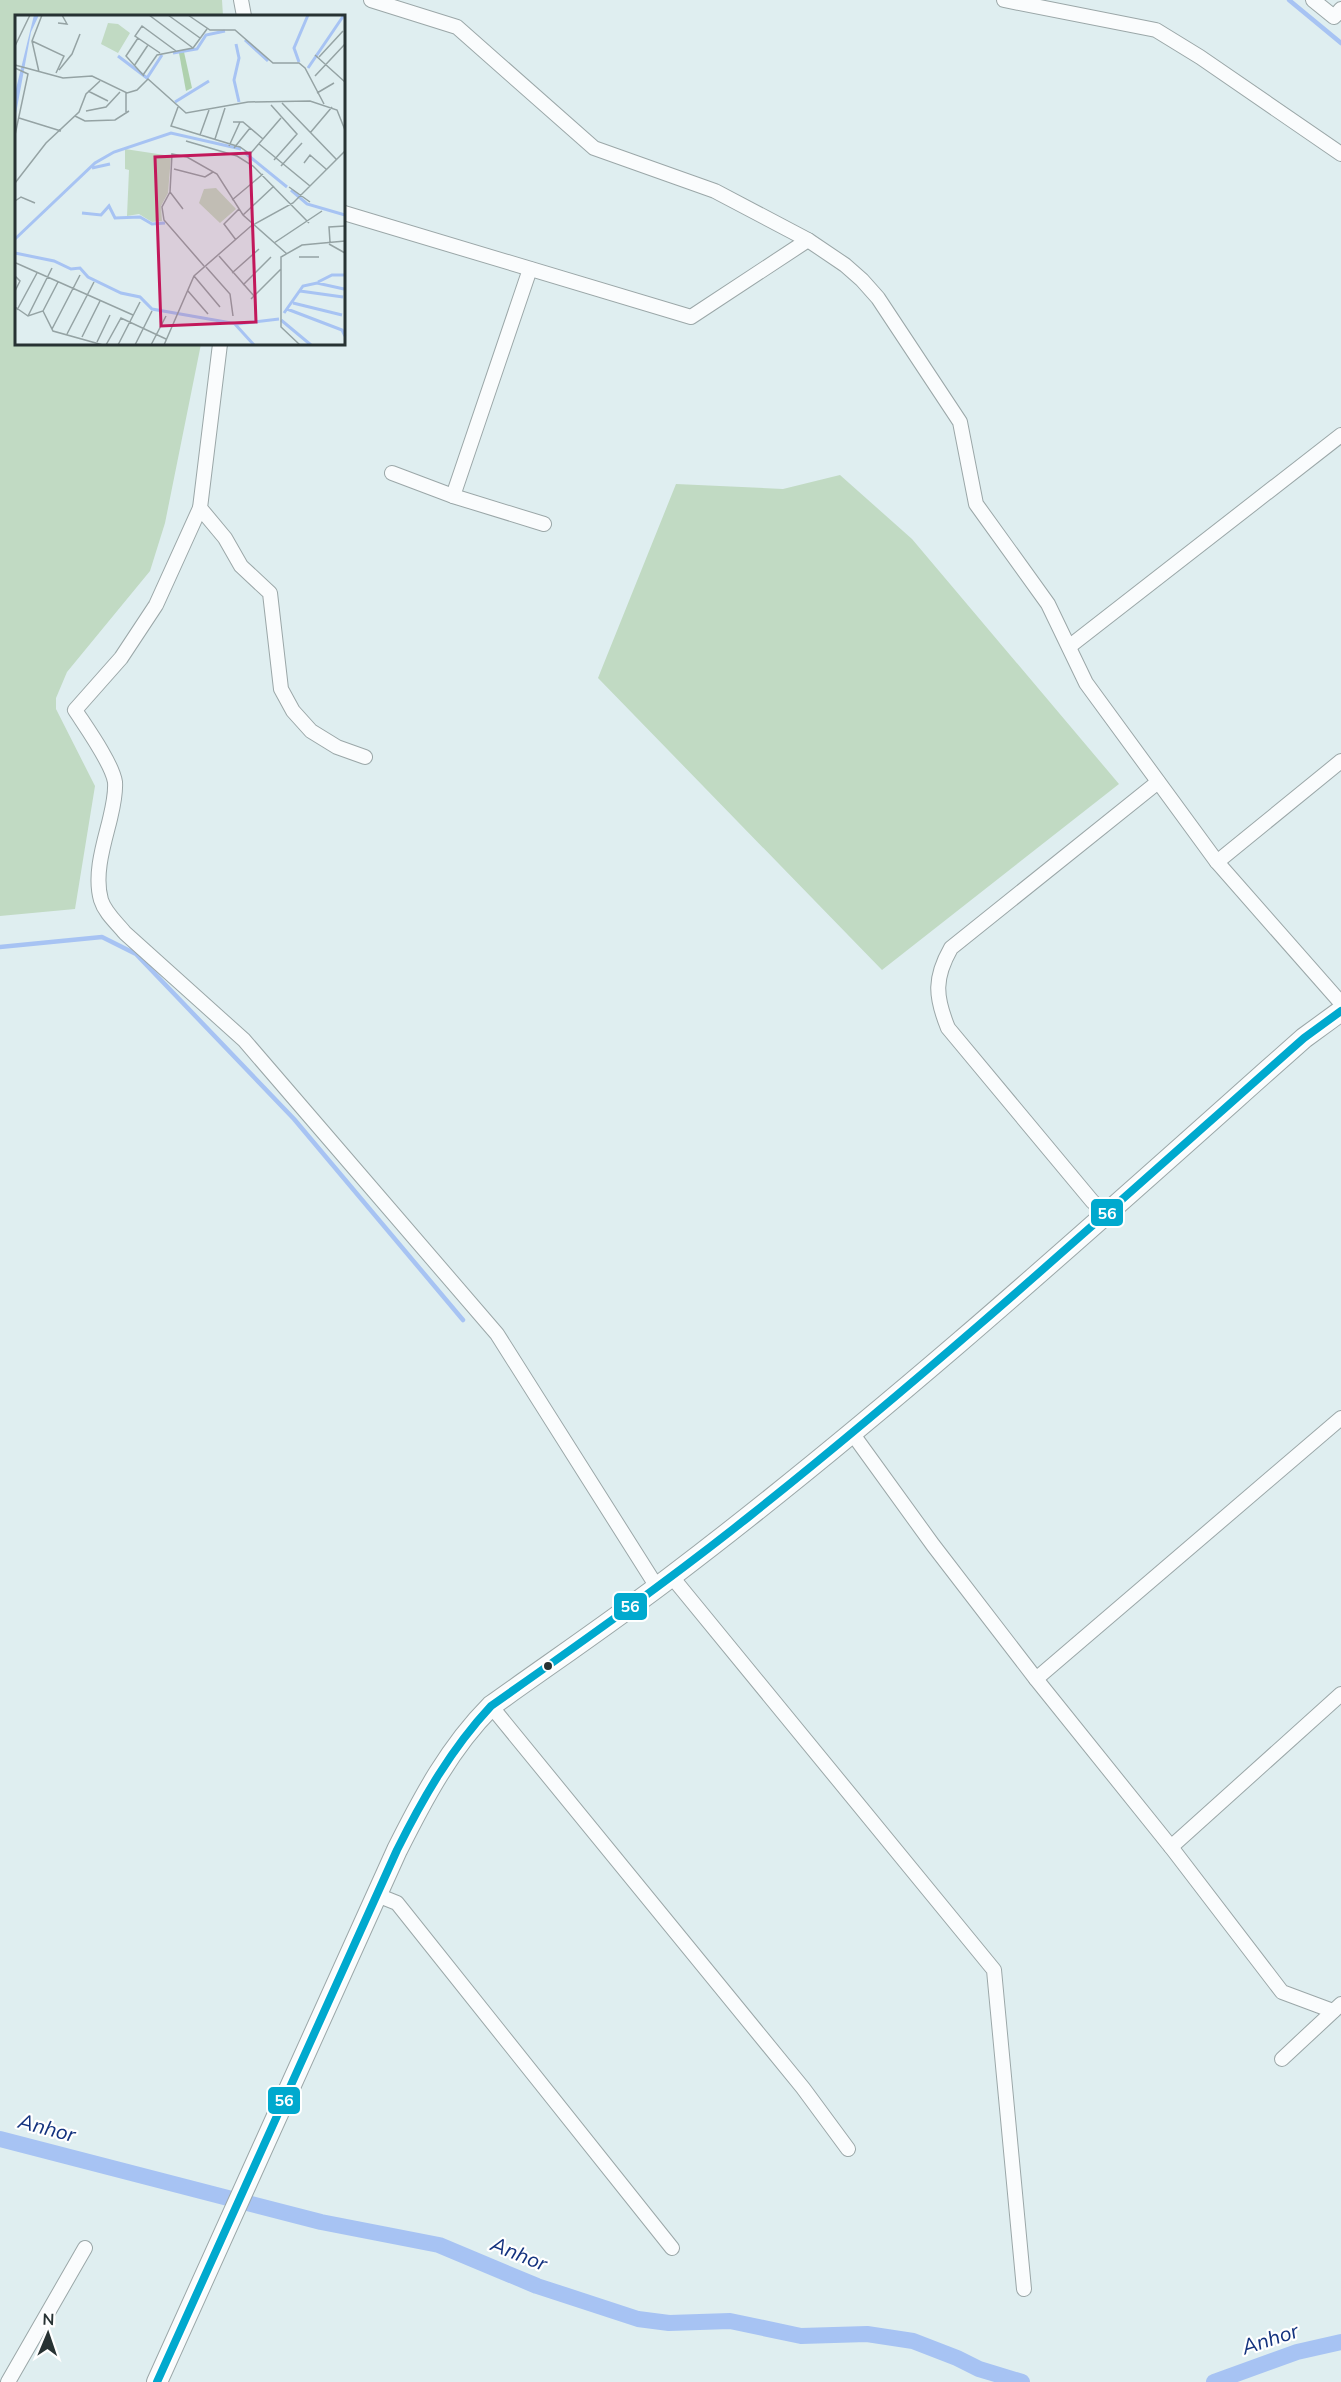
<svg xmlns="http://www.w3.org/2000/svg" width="1341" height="2382" font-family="'Nunito Sans',sans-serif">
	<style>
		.green { fill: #c1dac3 }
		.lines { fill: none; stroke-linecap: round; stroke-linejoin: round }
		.stream { stroke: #a7c3f3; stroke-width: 4.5 }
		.canal { stroke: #a7c3f3; stroke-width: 16 }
		.street-casing { stroke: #9ba7a8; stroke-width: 16 }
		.secondary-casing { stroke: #9ba7a8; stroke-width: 22 }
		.street { stroke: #fafcfd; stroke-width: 14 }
		.secondary { stroke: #fafcfd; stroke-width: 20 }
		.bus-1-casing { stroke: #fff; stroke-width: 12 }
		.bus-1 { stroke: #00a9ce; stroke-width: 8 }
		.bus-dot { fill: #273233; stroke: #fff; stroke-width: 2 }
		.labels { text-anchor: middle; stroke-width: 4.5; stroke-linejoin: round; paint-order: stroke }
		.water-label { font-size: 21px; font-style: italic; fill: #13327e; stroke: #fff }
		.inset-river { fill: none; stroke: #a7c3f3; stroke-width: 3 }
		.inset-road { fill: none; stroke: #95a3a4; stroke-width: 1.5 }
		.view { fill: #c2185b; fill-opacity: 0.15; stroke: #c2185b; stroke-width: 3 }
		.inset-edge { fill: none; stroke: #273233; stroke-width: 3 }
		.line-badge { stroke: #fff; stroke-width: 2 }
		.badge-label { font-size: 16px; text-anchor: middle; font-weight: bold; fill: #fff }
	</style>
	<rect width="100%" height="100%" fill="#dfeef0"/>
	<g class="green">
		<path d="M0 0H222L223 16H16V344H201L165 523 150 571 67 672 56 698V709L95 786 75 909 0 916Z"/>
		<path d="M840 475 912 539 1119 784 882 970 598 678 676 484 783 489Z"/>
	</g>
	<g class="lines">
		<g class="stream">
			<path d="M1289 0 1341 43"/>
			<path d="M0 947 102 937 136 954 294 1119 463 1320"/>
		</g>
		<g class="canal">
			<path d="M0 2139 321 2222 439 2245 537 2286 638 2319 669 2323 730 2321 801 2336 867 2334 913 2341 957 2358 979 2369 1022 2382"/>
			<path d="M1214 2382 1297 2352 1341 2342"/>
		</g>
		<g class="street-casing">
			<g id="street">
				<path d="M241 0 244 16"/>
				<path d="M371 0 457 27 594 148 715 191 808 240 845 265 862 280 878 298 960 422 976 504 1048 604 1086 683 1217 862 1341 1003"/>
				<path d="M1004 0 1156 30 1200 57 1341 154"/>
				<path d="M1313 0 1334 17 1341 9"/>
				<path d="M344 213 691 317 808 240"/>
				<path d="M220 344 200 508 225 538 241 566 270 593 281 689 293 711 311 731 337 747 365 757"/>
				<path d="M392 473 453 496 544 524"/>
				<path d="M453 496 530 269"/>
				<path d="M200 508 156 605 121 658 75 710C86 727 112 763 115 782 116 796 112 810 109 823 103 846 94 876 101 900 105 913 117 923 125 933L244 1040 497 1334 657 1587"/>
				<path d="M1070 646 1341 435"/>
				<path d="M1217 862 1341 761"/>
				<path d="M1106 1214 1092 1201 948 1028C935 996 934 978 951 948L1158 782"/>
				<path d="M852 1433 933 1545 1036 1679 1171 1847 1282 1992 1333 2011"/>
				<path d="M672 1577 994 1970 1024 2289"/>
				<path d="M1036 1679 1341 1418"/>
				<path d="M491 1706 803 2088 848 2149"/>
				<path d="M1171 1847 1341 1694"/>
				<path d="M377 1895 397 1903 672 2248"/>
				<path d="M1282 2059 1341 2004"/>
				<path d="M8 2382 85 2248"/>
			</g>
		</g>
		<g class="secondary-casing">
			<path id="secondary" d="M157 2382 397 1850C423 1798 450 1747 491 1706 551 1663 613 1621 672 1576 880 1418 1074 1243 1269 1069L1304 1038 1341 1011"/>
		</g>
		<use href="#street" class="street"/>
		<use href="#secondary" class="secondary"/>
		<g class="bus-1-casing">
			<path id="bus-1" d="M157 2382 397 1850C423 1798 451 1749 491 1706 579 1644 667 1582 751 1515 942 1363 1122 1199 1304 1038L1341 1011"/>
		</g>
		<use href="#bus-1" class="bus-1"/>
	</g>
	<circle class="bus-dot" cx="548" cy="1666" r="5"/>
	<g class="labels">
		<g class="water-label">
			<text transform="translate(47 2128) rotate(15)" y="7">Anhor</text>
			<text transform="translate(519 2254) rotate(22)" y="7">Anhor</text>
			<text transform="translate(1270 2339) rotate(-18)" y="7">Anhor</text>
		</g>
	</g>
	<g transform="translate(15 15)">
		<rect width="330" height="330" fill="#dfeef0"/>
		<path d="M93 8 103 9 115 18 103 38 86 29ZM110 134 156 141 153 178 146 191 147 206 137 207 124 199 112 201 114 155 110 154ZM201 173 221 194 205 208 184 188 189 174Z" fill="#c1dac3"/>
		<path d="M169 37 177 73 171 76 164 38Z" fill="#afd1ae"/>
		<path d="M19 0H24L16 17 0 104V78Z" fill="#a7c3f3"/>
		<path class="inset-river" d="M230 25 253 46M221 29 224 43 219 65 224 87M158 38 182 34 191 20 210 16M103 41 132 63 147 40M284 47 279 33 293 0M293 53 329 0M160 87 194 66M229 137 272 172M77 153 95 149M276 175 292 189 330 200M67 198 86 200 94 191 100 203 125 202 137 209 150 208M0 224 80 148 99 137 156 118 226 134M0 238 39 246 56 254 65 253 73 262 106 278 125 282 137 294 222 309 264 304M303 267 317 260H330M285 276 328 282M278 288 327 300M272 294 327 315 330 321M269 298 288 271 302 268 329 274M266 305 296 330M219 308 239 330"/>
		<path class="inset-road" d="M134 0 178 33M153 0 185 23M173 0 195 15H220L258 48H284L290 53 309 89M43 8 52 9 47 0M123 23 111 41 129 61M17 26 49 41 41 58M0 31 15 0M145 38 120 21 127 11 161 36M300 40 330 67M304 42 328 16M0 50 48 63 77 61 112 78 122 75 133 64 171 98 233 87 295 86 322 95 330 115M119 51 133 30M0 53 13 59 0 120M44 55 57 39 65 19M24 57 17 26 27 0M128 60 142 40 178 33 192 14M300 61 330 29M73 76 93 86M111 77V97M302 78 319 68M267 88 321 144M256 90 282 119 259 145M163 92 156 111 225 132 235 139 266 103M71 96 91 92 105 77M60 101 70 106 100 105 114 96M4 103 46 116M218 107H228L248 124M295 118 317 92M185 120 194 95M200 124 210 93M171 126 222 141 238 151 294 208M244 129 295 171M214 131 225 107M219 133 235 113M289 148 295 140 311 154M266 151 287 128M159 154 190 162 198 157M0 168 31 128 64 97 71 79 85 66M274 172 295 187M155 177 147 192 149 205 189 251M217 185 248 159M0 186 6 182 20 188M168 194 155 177 157 139 172 142 202 159 228 200 272 239M228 200 259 171M221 225 209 209 224 194M315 227 314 212 330 211M259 228 307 196M314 229 330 238M204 241 239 281M284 242H304M1 248 118 300M191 252 215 279 218 301M217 258 244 234M0 261 5 266 0 276M179 261 205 292M228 270 256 242M173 276 193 299M330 281V319M236 284 266 254M0 292 13 301 28 296 43 267M2 295 22 258M28 296 38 316 88 330M13 301 37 253M37 314 65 260M52 319 79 267M67 322 85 286M82 327 95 300M91 330 106 303 151 324M103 330 125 287M120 330 137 296M136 330 151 301M149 330 179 261 236 211 278 188 330 136M285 330 266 312V242L287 230 330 226"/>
		<path class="view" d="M235 138 241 307 146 311 140 142Z"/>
		<rect width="330" height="330" class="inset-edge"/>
	</g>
	<g class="line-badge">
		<rect x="1090" y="1198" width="34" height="29" rx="6" fill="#00a9ce"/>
		<rect x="613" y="1592" width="35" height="29" rx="6" fill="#00a9ce"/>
		<rect x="267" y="2086" width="34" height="29" rx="6" fill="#00a9ce"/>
	</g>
	<g class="badge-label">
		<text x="1107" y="1219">56</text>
		<text x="630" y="1612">56</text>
		<text x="284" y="2106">56</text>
	</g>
	<g transform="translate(48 2334) rotate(2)" stroke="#ffffff" stroke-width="4.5" paint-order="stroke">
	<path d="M0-4.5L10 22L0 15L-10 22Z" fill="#273233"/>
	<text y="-9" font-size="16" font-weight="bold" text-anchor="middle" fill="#273233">N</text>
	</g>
</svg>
